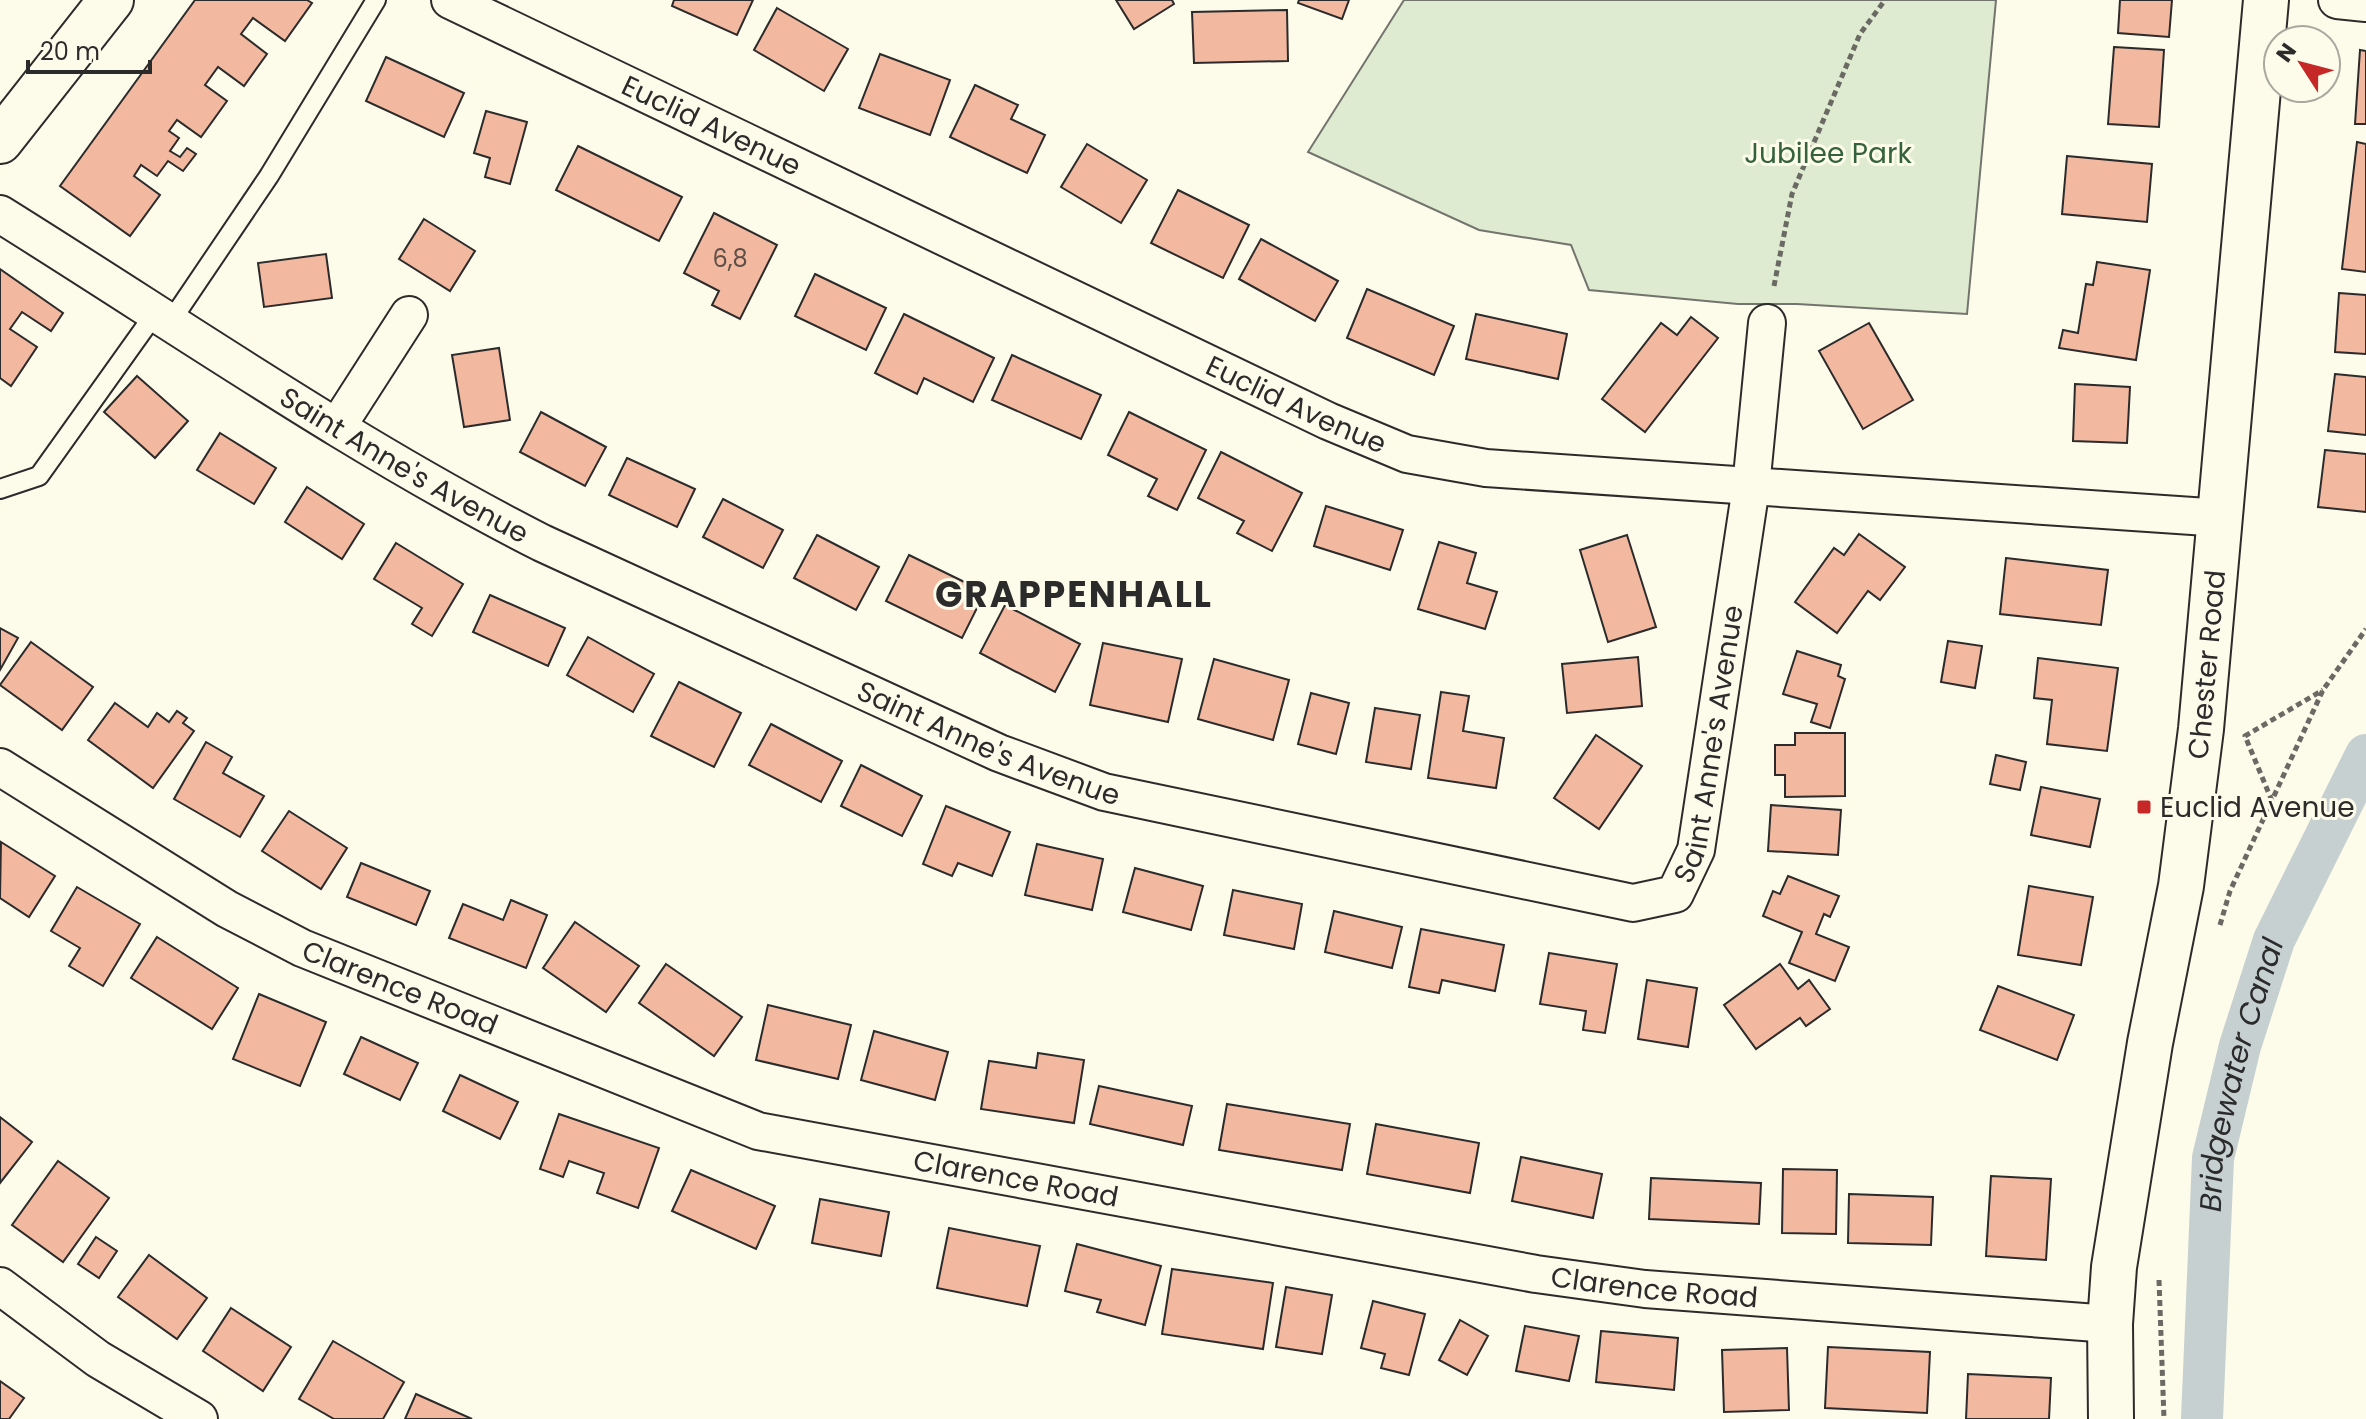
<svg xmlns="http://www.w3.org/2000/svg" width="2366" height="1419" font-family="Poppins,sans-serif">
	<style>
		.green { fill: #deebd1; stroke: #74746e; stroke-width: 2 }
		.lines { fill: none; stroke-linecap: round; stroke-linejoin: round }
		.canal { stroke: #c7d0d0; stroke-width: 42 }
		.building { fill: #f2b8a0; stroke: #2b2b2b; stroke-width: 2 }
		.service-casing { stroke: #2b2b2b; stroke-width: 22 }
		.minor-casing { stroke: #2b2b2b; stroke-width: 40 }
		.primary-casing { stroke: #2b2b2b; stroke-width: 48 }
		.trunk-casing { stroke: #2b2b2b; stroke-width: 48 }
		.path { stroke: #6a6964; stroke-width: 5; stroke-dasharray: 6 4; stroke-linecap: butt }
		.service { stroke: #fdfbea; stroke-width: 18 }
		.minor { stroke: #fdfbea; stroke-width: 36 }
		.primary { stroke: #fdfbea; stroke-width: 44 }
		.trunk { stroke: #fdfbea; stroke-width: 44 }
		.poi-dot { fill: #c62828; stroke: #fdfbea; stroke-width: 3 }
		.labels { text-anchor: middle; stroke-width: 6; stroke-linejoin: round; paint-order: stroke }
		.number-label { font-size: 24px; fill: #5d4e48 }
		.street-label { font-size: 28px; fill: #2b2b2b; stroke: #fdfbea }
		.park-label { font-size: 28px; fill: #34623c; stroke: #fdfbea }
		.poi-label { font-size: 28px; fill: #2b2b2b; stroke: #fdfbea; text-anchor: start }
		.water-label { font-size: 30px; font-style: italic; fill: #2b2b2b; stroke: #fdfbea }
		.district-label { font-size: 36px; font-weight: bold; letter-spacing: 2px; fill: #2b2b2b; stroke: #fdfbea }
	</style>
	<rect width="100%" height="100%" fill="#fdfbea"/>
	<path class="green" d="M1404 0H1996L1967 314 1797 304H1738L1589 290 1571 245 1479 230 1308 152Z"/>
	<g class="lines">
		<path class="canal" id="s1" d="M2202 1419 2213 1158 2240 1046 2274 940 2366 755"/>
	</g>
	<g class="building">
		<path d="M195 0H307L312 3 285 41 253 18 241 34 267 54 244 86 218 67 205 85 227 101 201 137 177 120 169 131 179 138 170 151 180 157 187 148 196 154 183 171 168 161 157 176 141 165 134 176 160 195 130 236 60 186Z"/>
		<path d="M674 0H753L737 35 672 6Z"/>
		<path d="M1116 0H1172L1174 4 1134 29Z"/>
		<path d="M1299 0H1349L1342 19 1298 3Z"/>
		<path d="M2120 0H2172L2169 37 2118 33Z"/>
		<path d="M777 8 848 49 824 91 754 50Z"/>
		<path d="M1287 10 1288 61 1194 63 1192 12Z"/>
		<path d="M2114 47 2164 50 2159 127 2108 124Z"/>
		<path d="M2360 50 2366 51V124H2355Z"/>
		<path d="M880 54 950 80 930 135 859 108Z"/>
		<path d="M386 57 464 93 444 137 366 101Z"/>
		<path d="M975 85 1018 105 1011 119 1045 135 1027 173 950 137Z"/>
		<path d="M486 111 527 122 510 184 485 177 490 158 474 153Z"/>
		<path d="M2357 142 2366 144V272L2342 269Z"/>
		<path d="M1087 144 1147 180 1121 223 1061 187Z"/>
		<path d="M578 146 682 197 659 241 556 190Z"/>
		<path d="M2067 156 2152 164 2147 222 2062 214Z"/>
		<path d="M1178 190 1249 225 1223 278 1151 243Z"/>
		<path d="M714 213 777 245 740 319 712 305 719 291 684 273Z"/>
		<path d="M424 219 475 251 450 291 399 259Z"/>
		<path d="M1261 239 1338 281 1315 321 1239 279Z"/>
		<path d="M326 254 332 298 264 307 258 263Z"/>
		<path d="M2097 262 2150 270 2136 360 2059 348 2063 330 2078 333 2086 284 2093 285Z"/>
		<path d="M0 269 63 313 51 331 22 312 10 329 37 347 11 386 0 378Z"/>
		<path d="M815 274 886 308 866 350 795 316Z"/>
		<path d="M1367 289 1454 326 1434 375 1347 338Z"/>
		<path d="M2339 293 2366 295V354L2335 352Z"/>
		<path d="M904 314 994 358 973 402 924 378 917 394 875 373Z"/>
		<path d="M1476 314 1567 334 1558 379 1466 359Z"/>
		<path d="M1691 317 1718 338 1645 432 1602 399 1661 323 1677 335Z"/>
		<path d="M1869 323 1913 400 1863 429 1819 351Z"/>
		<path d="M499 348 510 420 464 427 452 355Z"/>
		<path d="M1012 355 1101 395 1081 439 992 400Z"/>
		<path d="M2335 374 2366 377V435L2328 431Z"/>
		<path d="M137 376 188 421 155 458 104 412Z"/>
		<path d="M2075 384 2130 387 2127 443 2073 441Z"/>
		<path d="M541 412 606 447 585 486 520 452Z"/>
		<path d="M1129 412 1206 450 1177 510 1148 496 1157 479 1108 455Z"/>
		<path d="M220 433 276 468 254 504 197 470Z"/>
		<path d="M2325 450 2366 454V512L2318 507Z"/>
		<path d="M1221 452 1302 493 1272 551 1237 533 1244 521 1198 498Z"/>
		<path d="M627 458 695 489 677 527 609 495Z"/>
		<path d="M307 487 364 524 342 559 285 522Z"/>
		<path d="M723 499 783 530 763 568 703 537Z"/>
		<path d="M1326 506 1403 530 1390 570 1314 546Z"/>
		<path d="M1859 534 1905 567 1880 600 1868 591 1837 633 1795 602 1834 548 1844 555Z"/>
		<path d="M817 535 879 567 856 610 794 578Z"/>
		<path d="M1627 535 1656 627 1608 642 1580 550Z"/>
		<path d="M1439 542 1476 553 1467 583 1497 592 1485 629 1418 609Z"/>
		<path d="M396 543 463 584 432 636 412 624 422 608 374 579Z"/>
		<path d="M909 555 985 592 962 638 886 601Z"/>
		<path d="M2006 558 2108 570 2101 625 2000 614Z"/>
		<path d="M490 595 565 628 548 666 473 632Z"/>
		<path d="M1005 605 1080 644 1055 692 980 653Z"/>
		<path d="M0 628 18 638 0 670Z"/>
		<path d="M588 637 654 674 633 712 567 675Z"/>
		<path d="M1948 641 1982 646 1975 688 1941 682Z"/>
		<path d="M31 642 93 687 62 730 0 685Z"/>
		<path d="M1103 643 1182 659 1168 722 1090 705Z"/>
		<path d="M1797 651 1841 665 1838 676 1845 679 1830 728 1811 722 1817 704 1783 694Z"/>
		<path d="M1638 657 1642 706 1567 713 1562 664Z"/>
		<path d="M2038 658 2118 668 2107 751 2047 744 2052 700 2034 698Z"/>
		<path d="M1214 659 1289 680 1273 740 1198 719Z"/>
		<path d="M679 682 741 713 714 767 651 736Z"/>
		<path d="M1441 692 1469 696 1463 731 1504 738 1496 788 1428 778Z"/>
		<path d="M1311 693 1349 703 1336 754 1298 744Z"/>
		<path d="M115 703 148 727 157 713 169 722 177 711 187 718 183 723 194 731 153 788 88 740Z"/>
		<path d="M1375 708 1420 715 1411 769 1366 762Z"/>
		<path d="M771 724 842 761 821 802 749 765Z"/>
		<path d="M1795 733H1845V796L1785 797V775H1775V745H1795Z"/>
		<path d="M1596 735 1642 766 1599 829 1554 798Z"/>
		<path d="M206 742 232 757 223 773 264 796 240 837 174 799Z"/>
		<path d="M1996 755 2026 762 2020 790 1990 784Z"/>
		<path d="M861 765 922 796 902 836 841 806Z"/>
		<path d="M2041 787 2100 799 2090 847 2031 835Z"/>
		<path d="M1771 805 1841 810 1838 855 1768 851Z"/>
		<path d="M946 806 1010 832 992 876 958 863 952 876 923 864Z"/>
		<path d="M289 811 347 848 321 889 262 851Z"/>
		<path d="M1 842 55 876 29 917 0 898Z"/>
		<path d="M1037 844 1103 859 1092 910 1025 895Z"/>
		<path d="M361 863 430 891 416 925 347 897Z"/>
		<path d="M1135 868 1203 886 1191 930 1123 912Z"/>
		<path d="M1788 876 1839 896 1830 917 1824 914 1816 934 1849 947 1835 981 1789 963 1802 932 1763 916 1773 891 1780 894Z"/>
		<path d="M2029 886 2093 897 2081 965 2018 955Z"/>
		<path d="M77 887 140 924 103 986 69 966 80 948 51 931Z"/>
		<path d="M1233 890 1302 904 1294 949 1224 935Z"/>
		<path d="M511 900 547 915 526 968 449 938 463 904 503 920Z"/>
		<path d="M1334 911 1402 927 1392 968 1325 952Z"/>
		<path d="M575 922 639 966 606 1012 543 968Z"/>
		<path d="M1421 929 1504 945 1495 991 1442 980 1439 993 1409 987Z"/>
		<path d="M157 937 238 988 212 1029 131 978Z"/>
		<path d="M1549 953 1617 964 1605 1033 1583 1030 1586 1011 1540 1004Z"/>
		<path d="M666 964 742 1017 714 1056 639 1003Z"/>
		<path d="M1780 964 1798 989 1809 980 1830 1009 1806 1026 1800 1018 1756 1049 1724 1005Z"/>
		<path d="M1647 980 1697 988 1688 1047 1638 1039Z"/>
		<path d="M1998 986 2074 1015 2057 1060 1980 1030Z"/>
		<path d="M259 994 326 1022 300 1086 233 1059Z"/>
		<path d="M768 1005 851 1025 838 1079 756 1060Z"/>
		<path d="M874 1031 948 1052 935 1100 861 1080Z"/>
		<path d="M361 1037 418 1063 400 1100 344 1074Z"/>
		<path d="M1038 1053 1084 1060 1074 1123 981 1109 989 1061 1036 1068Z"/>
		<path d="M460 1075 518 1102 500 1139 443 1111Z"/>
		<path d="M1099 1086 1192 1106 1183 1145 1090 1124Z"/>
		<path d="M1227 1104 1350 1124 1342 1170 1219 1150Z"/>
		<path d="M559 1114 659 1148 638 1208 597 1193 604 1173 569 1161 563 1177 540 1169Z"/>
		<path d="M0 1117 32 1142 0 1183Z"/>
		<path d="M1376 1124 1479 1143 1470 1193 1367 1174Z"/>
		<path d="M1521 1157 1602 1174 1593 1218 1512 1201Z"/>
		<path d="M58 1161 109 1198 63 1262 12 1225Z"/>
		<path d="M1783 1169 1837 1170 1836 1234 1782 1233Z"/>
		<path d="M691 1170 775 1206 756 1249 672 1211Z"/>
		<path d="M1991 1176 2051 1179 2046 1260 1986 1256Z"/>
		<path d="M1651 1178 1761 1183 1759 1224 1649 1219Z"/>
		<path d="M1849 1194 1933 1197 1931 1245 1848 1243Z"/>
		<path d="M820 1199 889 1212 881 1256 812 1243Z"/>
		<path d="M949 1228 1040 1246 1027 1306 937 1288Z"/>
		<path d="M96 1237 117 1251 99 1278 78 1264Z"/>
		<path d="M1077 1244 1161 1266 1145 1325 1097 1312 1101 1300 1065 1291Z"/>
		<path d="M149 1255 207 1298 177 1339 118 1297Z"/>
		<path d="M1172 1269 1273 1283 1263 1349 1162 1334Z"/>
		<path d="M1286 1287 1332 1295 1322 1354 1276 1347Z"/>
		<path d="M1373 1301 1425 1314 1409 1375 1381 1368 1385 1354 1361 1348Z"/>
		<path d="M231 1308 291 1347 263 1391 203 1351Z"/>
		<path d="M1460 1320 1488 1336 1467 1375 1439 1360Z"/>
		<path d="M1525 1326 1579 1336 1569 1381 1516 1371Z"/>
		<path d="M1601 1331 1678 1338 1674 1390 1596 1382Z"/>
		<path d="M333 1341 404 1382 383 1419H334L299 1399Z"/>
		<path d="M1828 1347 1930 1352 1927 1413 1825 1408Z"/>
		<path d="M1787 1348 1789 1410 1724 1412 1722 1350Z"/>
		<path d="M1968 1374 2051 1378 2049 1419H1966Z"/>
		<path d="M0 1381 24 1398 9 1419H0Z"/>
		<path d="M416 1394 472 1419H405Z"/>
	</g>
	<g class="lines">
		<g class="service-casing">
			<g id="service">
				<path d="M171 321 269 176 376 0"/>
				<path d="M0 489 39 476 156 312"/>
			</g>
		</g>
		<g class="minor-casing">
			<g id="minor">
				<path id="s2" d="M450 0 1328 421 1407 454 1486 468 2222 518"/>
				<path d="M2337 0 2366 3"/>
				<path id="s3" d="M0 214C178 325 355 448 542 543L999 753 1104 792 1633 903 1675 894 1696 850 1751 487 1767 323"/>
				<path d="M337 427 409 315"/>
				<path id="s4" d="M0 767 227 909 302 948 758 1131 1536 1274 1645 1289 2110 1324"/>
				<path d="M0 1286 98 1359 199 1419"/>
			</g>
		</g>
		<g class="primary-casing">
			<g id="primary">
				<path id="s5" d="M2111 1419 2110 1324 2114 1267 2150 1043 2181 886 2201 729 2266 0"/>
			</g>
		</g>
		<g class="trunk-casing">
			<path id="trunk" d="M0 141 111 0"/>
		</g>
		<g class="path">
			<path d="M1774 286 1792 194 1860 34 1885 0"/>
			<path d="M2272 801 2245 736 2323 690"/>
			<path d="M2220 925 2230 891 2323 690 2366 629"/>
			<path d="M2159 1280 2164 1419"/>
		</g>
		<use href="#service" class="service"/>
		<use href="#minor" class="minor"/>
		<use href="#primary" class="primary"/>
		<use href="#trunk" class="trunk"/>
	</g>
	<rect class="poi-dot" x="2136" y="799" width="16" height="16" rx="4"/>
	<g class="labels">
		<g class="number-label">
			<text x="730" y="267">6,8</text>
		</g>
		<g class="street-label">
			<text dy="10" stroke="none"><textPath href="#s2" startOffset="290">Euclid Avenue</textPath></text>
			<text dy="10" stroke="none"><textPath href="#s2" startOffset="938">Euclid Avenue</textPath></text>
			<text dy="10" stroke="none"><textPath href="#s3" startOffset="476">Saint Anne's Avenue</textPath></text>
			<text dy="10" stroke="none"><textPath href="#s5" startOffset="762">Chester Road</textPath></text>
			<text dy="10" stroke="none"><textPath href="#s3" startOffset="1124">Saint Anne's Avenue</textPath></text>
			<text dy="10" stroke="none"><textPath href="#s3" startOffset="1988">Saint Anne's Avenue</textPath></text>
			<text dy="10" stroke="none"><textPath href="#s4" startOffset="458">Clarence Road</textPath></text>
			<text dy="10" stroke="none"><textPath href="#s4" startOffset="1106">Clarence Road</textPath></text>
			<text dy="10" stroke="none"><textPath href="#s4" startOffset="1754">Clarence Road</textPath></text>
		</g>
		<g class="park-label">
			<text x="1828" y="163">Jubilee Park</text>
		</g>
		<g class="poi-label">
			<text x="2160" y="817">Euclid Avenue</text>
		</g>
		<g class="water-label">
			<text dy="10" stroke="none"><textPath href="#s1" startOffset="348">Bridgewater Canal</textPath></text>
		</g>
		<g class="district-label">
			<text x="1074" y="607">GRAPPENHALL</text>
		</g>
	</g>
	<g transform="translate(2302 64) rotate(306)"><circle r="38" fill="#fdfbea" stroke="#a9a89e" stroke-width="2"/>
	<path d="M0-6L14 30L0 20L-14 30Z" fill="#c62828"/>
	<text y="-12" font-size="22" font-weight="bold" text-anchor="middle" fill="#2b2b2b">N</text>
	</g>
	<path d="M28 60v12h122v-12" fill="none" stroke="#2b2b2b" stroke-width="4"/>
	<text x="40" y="60" font-size="24" fill="#2b2b2b" stroke="#fdfbea" stroke-width="6" paint-order="stroke">20 m</text>
</svg>
